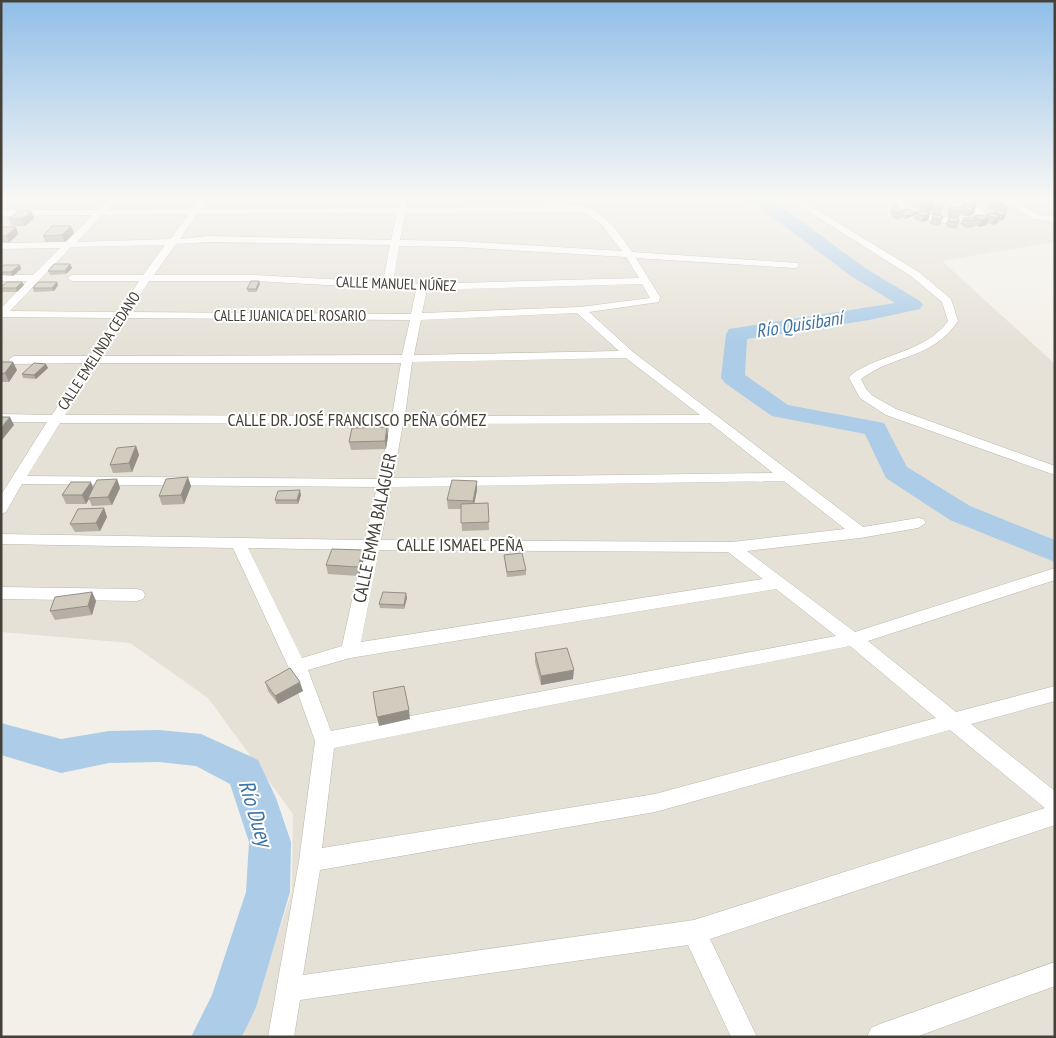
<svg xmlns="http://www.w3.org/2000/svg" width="1056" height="1038" font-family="'PT Sans Narrow',sans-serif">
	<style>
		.residential { fill: #e5e1d7 }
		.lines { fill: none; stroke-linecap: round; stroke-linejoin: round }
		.river { fill: #accce7; fill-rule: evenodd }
		.street-casing { stroke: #bcb7ac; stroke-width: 1 }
		.street { fill: #fff; fill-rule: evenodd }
		.wall { fill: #b5afa4 }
		.shaded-wall { fill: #938f86 }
		.building { fill: #d2ccbf; stroke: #938f86 }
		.labels { text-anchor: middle; stroke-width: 4; stroke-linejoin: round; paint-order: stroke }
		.far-street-label { font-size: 15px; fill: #454038; stroke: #fff }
		.street-label { font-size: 18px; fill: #454038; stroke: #fff }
		.water-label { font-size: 19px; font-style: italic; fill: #3e74a3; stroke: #fff }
		.near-water-label { font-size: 22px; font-style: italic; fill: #3e74a3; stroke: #fff }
	</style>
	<rect width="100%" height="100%" fill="#f2f0e8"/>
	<path class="residential" d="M1 198H1055V242L942 261 1055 364V1037H243L292 892 293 814 208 698 130 643 1 632Z"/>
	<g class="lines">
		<g class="river">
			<path d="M747 198H769L774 201 865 268 920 301 923 305 920 309 869 320 747 339 745 375 788 405 884 423 907 467 970 506 1055 540V562L950 520 886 478 865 434 772 416 725 383 721 378 726 334 729 329 895 303 851 276Z"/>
			<path d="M1 723 61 739 109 731 159 730 201 734 258 760 276 798 291 842 290 892 256 1007 242 1037H191L212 995 246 892 249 842 230 784 196 766 159 762 109 763 61 773 1 755Z"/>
		</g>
		<g class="street-casing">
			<g id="street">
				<path d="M109 198H118L107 210 192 209 201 198H209L201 209 398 208 400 198H408L406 208 584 206C606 213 620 234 632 252L798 263V267L795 268 636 258 660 297 659 302 589 312 633 352 863 527 918 518 923 519 926 523 918 528 860 538 747 551 855 632 1055 568V580L868 641 956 712 1055 686V701L971 724 1055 791V825L710 939 757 1037H731L688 945 300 1000 294 1037H268L299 861 315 741 288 666 233 548 1 544V534L365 540 377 487 22 484 6 512 1 514V495L47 422H1V414L52 415 86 363 14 364 8 360 14 356H90L115 318 1 317V308L27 281H1V275H33L60 248 1 249V243L66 242 93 215 1 216V210H98ZM583 212 601 224 622 251 458 241 400 240 405 213ZM397 213 391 240 209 236 180 239 197 214ZM189 214 170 239 77 242 102 215ZM209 242 390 245 383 282 255 275H154L176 244ZM165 245 143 275H72L67 278 72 281H139L119 312 10 311 71 247ZM399 246 458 247 626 257 639 278 422 284 393 282ZM149 281H255L416 290 411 314 130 312ZM642 284 650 298 580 307 422 313 427 290ZM577 313 619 351 414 355 421 320ZM126 318 410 320 402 355 102 356ZM626 358 700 415 405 416 412 362ZM98 363H401L392 416 65 415ZM60 423 390 424 379 479 27 476ZM710 423 773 473 393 478 403 424ZM784 481 845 529 732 542 381 540 391 487ZM248 548 363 550 342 646 302 658ZM379 550 728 552 763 579 361 642ZM776 589 836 636 331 731 308 670 350 658ZM850 646 936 718 655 794 322 848 334 748ZM950 730 1045 808 694 920 303 975 320 870 655 812Z"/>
				<path d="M787 198H797L919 272 951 299 958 321C932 360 896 353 861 379L866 389 873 396 896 409 1055 466V475L886 415 860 398 849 378 851 375C881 353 925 353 948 321L942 302 911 276Z"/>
				<path d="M896 198H904V204C926 215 951 223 975 212L960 198H969L985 213C962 234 921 219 897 207Z"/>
				<path d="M1000 198H1010L1038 215 1055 216V222L1033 219Z"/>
				<path d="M1047 198H1055V201L1048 200Z"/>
				<path d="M1 587 137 589 143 591 145 595 143 599 137 601 1 599Z"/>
				<path d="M1055 962V986L916 1037H867L871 1028 880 1024Z"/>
			</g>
		</g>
		<use href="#street" class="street"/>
	</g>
	<g class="wall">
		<path d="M911 198H925L924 199 934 204 944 206 940 216H943L940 226 930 224 933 215 930 214 931 211 926 212 930 213 928 220 922 222 914 219 915 215 905 219 900 217V219H894L890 213 892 206 901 211 917 212 922 211 918 209V208H916L911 205 912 201H910Z"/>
		<path d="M929 198H939L938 200 929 199Z"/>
		<path d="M940 198H951L950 202 940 201Z"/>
		<path d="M954 198H965L963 204 954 202Z"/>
		<path d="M983 198H998L997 200 1004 204 1003 206 1008 209 1004 219 1000 221H999L998 223 993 225 987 223 986 225 979 227 975 225 974 227 966 228 960 224 963 218H973L974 216 986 217V215L993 213 995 210H991L989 206V205H987L982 201Z"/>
		<path d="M964 202H977L973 215 967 216 960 214 959 217H949L947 213 949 207 960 210Z"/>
		<path d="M949 217 959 222 956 229 946 227V224Z"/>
		<path d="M34 218 25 226H12L9 219Z"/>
		<path d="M1 227 18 234 9 243H1Z"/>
		<path d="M74 233 65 242H45L43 236Z"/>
		<path d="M70 264 72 268 66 274 50 275 48 271Z"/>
		<path d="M1 267 21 269 13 276 1 275Z"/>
		<path d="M22 282 24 285 17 292H2L1 287Z"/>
		<path d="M57 282 58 285 54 291 34 292 33 288Z"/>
		<path d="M260 284 256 292H248L247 289Z"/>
		<path d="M1 362 17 370 9 382H1Z"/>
		<path d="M48 368 36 379 23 378 22 374Z"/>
		<path d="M387 427 388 436 386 449 351 450 349 442Z"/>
		<path d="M136 446 139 455 132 472 113 473 110 465Z"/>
		<path d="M117 479 120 488 112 505 92 506 89 499 86 504H66L62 495 93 488Z"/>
		<path d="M191 486 184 504 162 505 159 496Z"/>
		<path d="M477 490 474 503H488L489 530 462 531 461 509H448L447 500Z"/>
		<path d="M301 495 298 504H276L275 500Z"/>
		<path d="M104 508 107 517 100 531 75 532 70 524Z"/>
		<path d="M363 550 364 559 359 576 328 574 326 565Z"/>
		<path d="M504 555 526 570V575L507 577Z"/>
		<path d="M92 592 96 601 92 615 55 620 50 611Z"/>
		<path d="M407 598 404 609 380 608 379 604Z"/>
		<path d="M535 653 573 679 541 685 535 662Z"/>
		<path d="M265 682 303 691 278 704 268 691Z"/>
	</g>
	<g class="shaded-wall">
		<path d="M977 202 973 215 967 216 969 210 971 209 973 204Z"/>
		<path d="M934 204 931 211 924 212 926 206Z"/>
		<path d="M31 211 34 218 25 226 22 219Z"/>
		<path d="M917 212 915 215 905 219 906 216Z"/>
		<path d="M1006 212 1004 219 1000 221 1003 215Z"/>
		<path d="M930 213 928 220 922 222 924 216Z"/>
		<path d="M1000 216 998 223 993 225 995 218Z"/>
		<path d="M989 218 986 225 979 227 981 220Z"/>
		<path d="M71 226 74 233 65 242 62 235Z"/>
		<path d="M16 227 18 234 9 243 6 236Z"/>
		<path d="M70 264 72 268 66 274 65 271Z"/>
		<path d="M20 265 21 269 13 276 11 272Z"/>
		<path d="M259 281 260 284 256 292V289Z"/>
		<path d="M22 282 24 285 17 292 16 288Z"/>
		<path d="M57 282 58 285 54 291 52 288Z"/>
		<path d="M13 362 17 370 9 382 5 373Z"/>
		<path d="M46 364 48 368 36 379 34 375Z"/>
		<path d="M10 417 14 425 2 440 1 428Z"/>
		<path d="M387 427 388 436 386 449 385 441Z"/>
		<path d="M136 446 139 455 132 472 129 463Z"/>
		<path d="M188 477 191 486 184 504 181 495Z"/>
		<path d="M117 479 120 488 112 505 108 497Z"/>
		<path d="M477 481V490L473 510V501Z"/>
		<path d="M91 482 94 490 88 498 89 499 86 504 82 495Z"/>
		<path d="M300 490 301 495 298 504 297 500Z"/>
		<path d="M104 508 107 517 100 531 96 523Z"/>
		<path d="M363 550 364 559 359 576 358 567Z"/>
		<path d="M92 592 96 601 92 615 88 606Z"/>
		<path d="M406 593 407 598 404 609V605Z"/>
		<path d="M574 670 573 679 541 685V676Z"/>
		<path d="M300 682 303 691 278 704 275 696Z"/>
		<path d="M409 710 410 719 379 726 377 717Z"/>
	</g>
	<g class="building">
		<path d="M913 198H923L934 204 926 206 920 202 925 201H918Z"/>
		<path d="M968 199 977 202 973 204 964 202Z"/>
		<path d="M991 200H1001L1004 204 994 203Z"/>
		<path d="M934 204 944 206 942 209 932 207Z"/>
		<path d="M968 205 975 208 969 210 961 207Z"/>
		<path d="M997 205 1007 206 1008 209 998 208Z"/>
		<path d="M892 206H898L901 213 895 212Z"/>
		<path d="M949 207H958L961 211 951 210Z"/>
		<path d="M907 209 917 212 906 216 901 214 905 212 901 210Z"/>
		<path d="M997 210 1006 212 1003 215 993 212Z"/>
		<path d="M18 211H31L22 219H9Z"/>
		<path d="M922 211 930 213 924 216 916 213Z"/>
		<path d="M992 213 1000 216 995 218 986 215Z"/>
		<path d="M934 214 943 216 942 219 932 218Z"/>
		<path d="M981 215 989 218 981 220 974 216Z"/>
		<path d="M949 217 959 218V222L949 221Z"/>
		<path d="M971 217 977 220 968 221 963 218Z"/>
		<path d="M52 226H71L62 235 43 236Z"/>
		<path d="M1 227H16L6 236H1Z"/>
		<path d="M54 264H70L65 271H48Z"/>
		<path d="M4 265H20L11 272H1V267Z"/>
		<path d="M251 281H259L256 289H247Z"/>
		<path d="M7 282H22L16 288H1V287Z"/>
		<path d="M38 282H57L52 288H33Z"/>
		<path d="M1 362H13L5 373 1 374Z"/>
		<path d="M34 363 46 364 34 375 22 374Z"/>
		<path d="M1 417H10L1 428Z"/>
		<path d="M387 427 385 441 349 442 352 428Z"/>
		<path d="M136 446 129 463 110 465 117 448Z"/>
		<path d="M188 477 181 495 159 496 166 479Z"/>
		<path d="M117 479 108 497 88 498 97 480Z"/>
		<path d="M452 480 477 481 473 501 447 500Z"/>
		<path d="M71 482H91L82 495H62Z"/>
		<path d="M300 490 297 500H275L278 491Z"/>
		<path d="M488 503 489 522 461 523V504Z"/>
		<path d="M104 508 96 523 70 524 78 509Z"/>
		<path d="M332 549 363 550 358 567 326 565Z"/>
		<path d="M522 553 526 570 507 572 504 555Z"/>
		<path d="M92 592 88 606 50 611 55 597Z"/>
		<path d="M383 592 406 593 404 605 379 604Z"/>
		<path d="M567 648 574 670 541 676 535 653Z"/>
		<path d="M290 668 300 682 275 696 265 682Z"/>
		<path d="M404 686 409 710 377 717 373 692Z"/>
	</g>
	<linearGradient id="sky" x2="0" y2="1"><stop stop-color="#90bee8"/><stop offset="0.58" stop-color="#f9f8f5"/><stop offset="1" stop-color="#f9f8f5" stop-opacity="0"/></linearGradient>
	<rect width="1056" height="344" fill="url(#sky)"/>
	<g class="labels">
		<g class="far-street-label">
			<text transform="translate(396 284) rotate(2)" y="5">CALLE MANUEL NÚÑEZ</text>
			<text x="290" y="321">CALLE JUANICA DEL ROSARIO</text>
			<text transform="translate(99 351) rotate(-57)" y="5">CALLE EMELINDA CEDANO</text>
		</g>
		<g class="street-label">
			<text x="357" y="426">CALLE DR. JOSÉ FRANCISCO PEÑA GÓMEZ</text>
			<text transform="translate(375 528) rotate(-78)" y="6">CALLE EMMA BALAGUER</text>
			<text x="460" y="551">CALLE ISMAEL PEÑA</text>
		</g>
		<g class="water-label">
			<text transform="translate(799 324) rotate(-9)" y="7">Río Quisibaní</text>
		</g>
		<g class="near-water-label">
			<text transform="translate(256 813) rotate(73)" y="8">Río Duey</text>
		</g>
	</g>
	<rect width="1056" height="1038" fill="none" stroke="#454038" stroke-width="5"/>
</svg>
